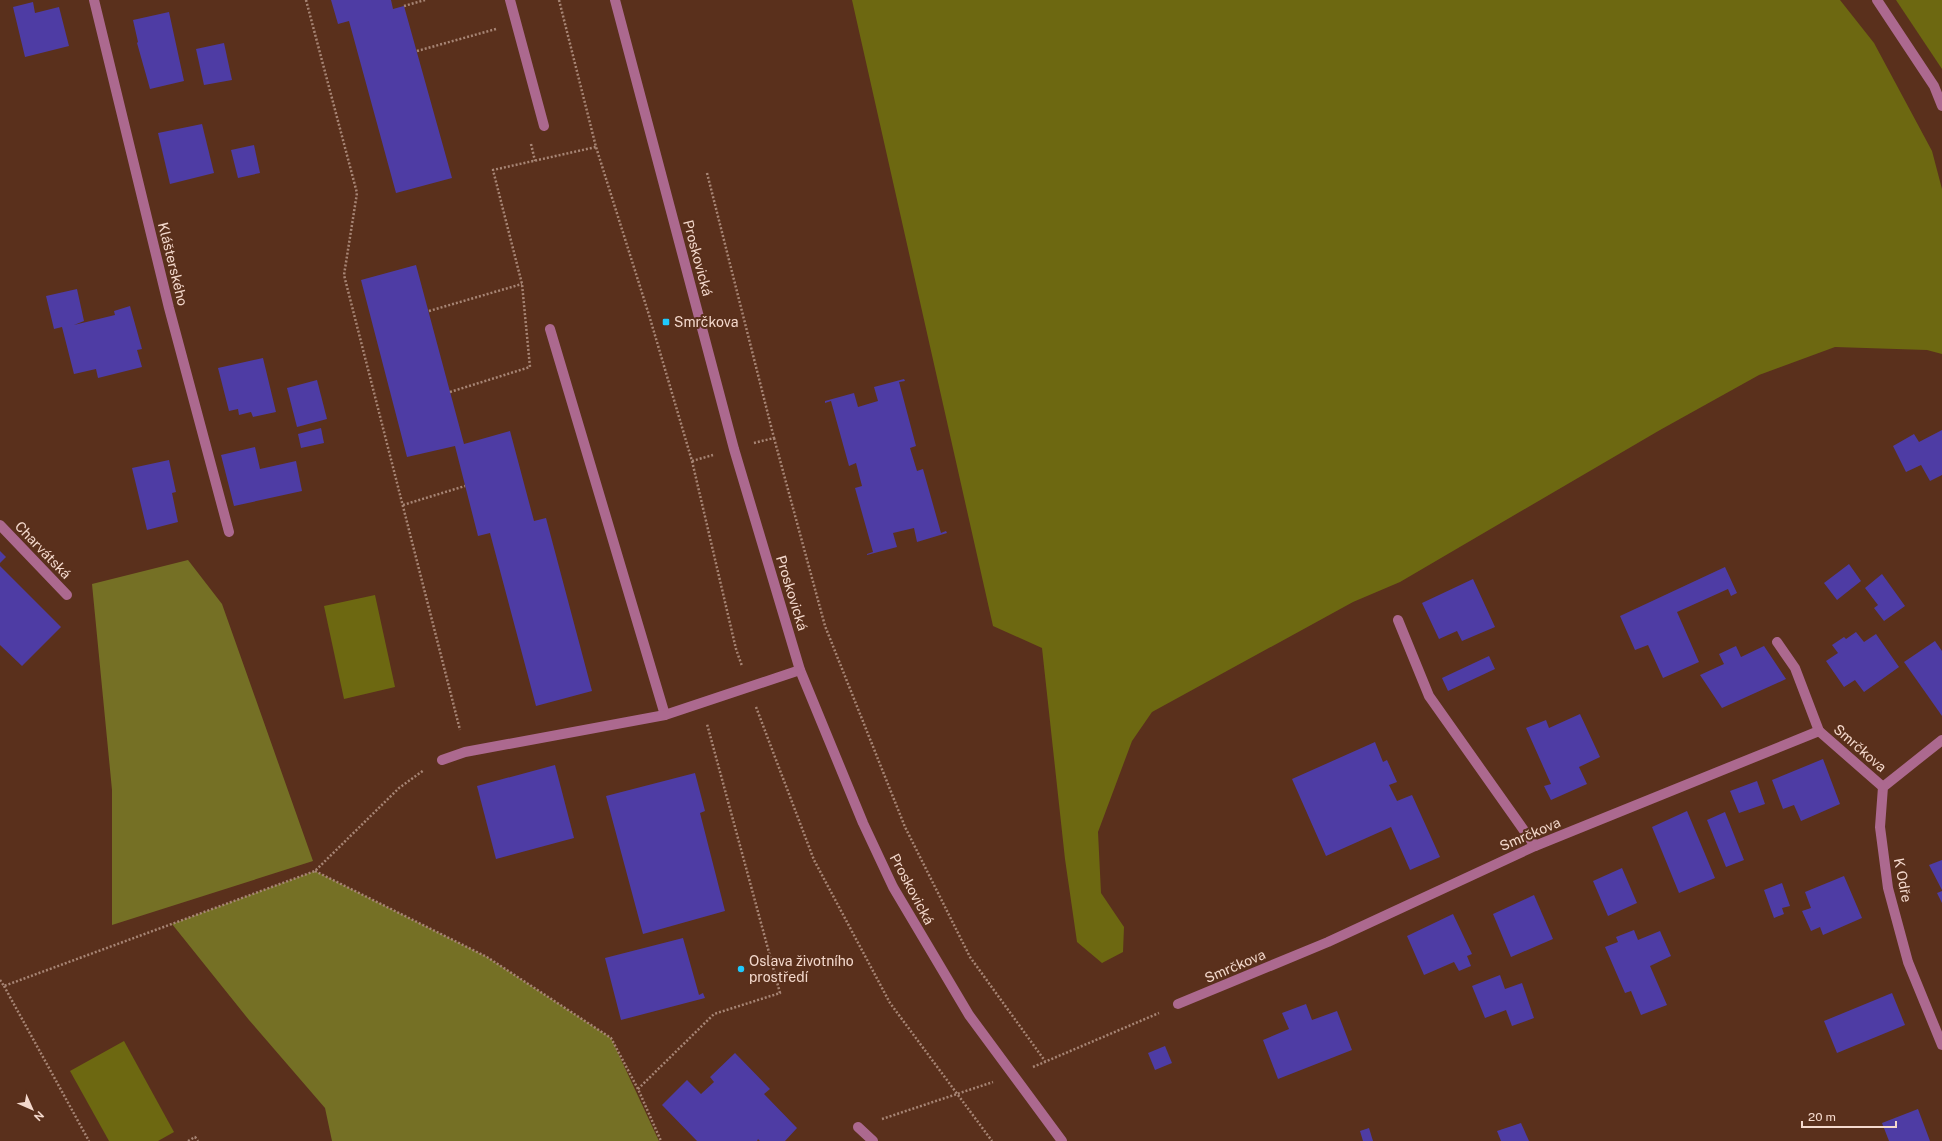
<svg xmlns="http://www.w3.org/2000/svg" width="1942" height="1141" font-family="'Public Sans',sans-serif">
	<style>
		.green { fill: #6d6811 }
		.forest { fill: #757025 }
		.building { fill: #4e3ca4 }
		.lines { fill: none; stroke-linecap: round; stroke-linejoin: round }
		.path { stroke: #a78575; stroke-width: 2.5; stroke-dasharray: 2 2; stroke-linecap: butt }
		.minor { stroke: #ac698f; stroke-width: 10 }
		.poi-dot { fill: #1fc9fd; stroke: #5a301c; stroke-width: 1.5 }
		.labels { text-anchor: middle; stroke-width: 4; stroke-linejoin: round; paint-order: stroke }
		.street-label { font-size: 14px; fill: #f4d9cd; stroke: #5a301c }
		.poi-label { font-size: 14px; fill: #f4d9cd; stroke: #5a301c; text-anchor: start }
	</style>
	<rect width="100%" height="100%" fill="#5a301c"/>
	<g class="green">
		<path d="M852 0H1840L1874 43 1932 151 1942 189V354L1927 350 1835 347 1759 375 1660 430 1400 582 1353 602 1152 712 1132 741 1098 832 1101 893 1124 927 1123 952 1102 963 1077 942 1065 859 1042 648 993 626Z"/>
		<path d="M1896 0H1942V69Z"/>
		<path d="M375 595 395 687 344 699 324 606Z"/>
		<path d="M124 1041 174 1132 158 1141H109L70 1071Z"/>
	</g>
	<g class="forest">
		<path d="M188 560 222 604 313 861 112 925V790L92 584Z"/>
		<path d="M315 871 487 957 611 1038 659 1141H332L325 1108 249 1020 172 924Z"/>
	</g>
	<g class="building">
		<path d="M331 0H391L393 9 404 6 452 178 396 193 349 21 338 24Z"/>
		<path d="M33 2 35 13 59 7 69 46 25 57 13 7Z"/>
		<path d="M169 12 184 81 150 89 137 43 138 42 133 20Z"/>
		<path d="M224 43 232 80 204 85 196 49Z"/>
		<path d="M202 124 214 173 170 184 158 133Z"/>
		<path d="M254 145 260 173 238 178 231 150Z"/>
		<path d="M416 265 464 444 510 431 534 521 546 518 592 691 536 706 490 533 478 536 455 446 407 457 361 280Z"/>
		<path d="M77 289 84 321 74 325 115 315 114 311 130 306 142 349 137 350 142 367 98 378 96 369 74 374 62 327 54 329 46 296Z"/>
		<path d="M263 358 276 412 253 417 251 412 239 415 238 409 229 411 218 368Z"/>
		<path d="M904 379 905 381 899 382 916 446 910 448 917 471 923 469 941 533 946 531 947 533 917 542 914 528 893 533 897 547 867 555V554L873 552 855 488 862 486 856 463 849 466 831 401 825 403V401L854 393 858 407 878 401 874 387Z"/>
		<path d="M317 380 327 419 297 427 287 388Z"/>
		<path d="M321 428 324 443 301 448 298 434Z"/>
		<path d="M1942 430V475L1930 481 1921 465 1906 472 1893 446 1914 434 1919 442Z"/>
		<path d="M255 447 260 469 296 461 302 491 234 506 221 455Z"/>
		<path d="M169 460 176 492 172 493 178 522 147 530 132 468Z"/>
		<path d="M0 551 6 557 0 563Z"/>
		<path d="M1849 564 1861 581 1837 600 1824 583Z"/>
		<path d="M0 566 61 627 22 666 0 645Z"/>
		<path d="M1725 567 1737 593 1731 596 1728 589 1677 612 1699 662 1663 678 1648 645 1635 650 1620 616Z"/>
		<path d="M1882 574 1905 606 1884 621 1874 608 1878 605 1865 588Z"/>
		<path d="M1473 579 1495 627 1462 641 1457 631 1439 639 1422 603Z"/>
		<path d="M1856 632 1864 642 1876 634 1899 667 1864 692 1855 680 1844 687 1826 661 1838 653 1832 645 1844 637 1846 639Z"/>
		<path d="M1935 641 1942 651V716L1904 662Z"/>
		<path d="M1736 646 1741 657 1764 646 1786 679 1722 708 1700 675 1724 664 1719 654Z"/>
		<path d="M1489 656 1495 669 1448 691 1442 678Z"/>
		<path d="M1580 714 1600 757 1579 767 1587 784 1551 800 1544 786 1551 784 1526 728 1546 720 1549 728Z"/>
		<path d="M1375 742 1383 762 1387 760 1397 782 1389 785 1397 801 1412 795 1440 857 1410 870 1391 827 1326 856 1292 779Z"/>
		<path d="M1823 759 1840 804 1801 821 1794 805 1783 809 1772 780Z"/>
		<path d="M555 765 574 838 496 859 477 786Z"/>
		<path d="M695 773 705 811 700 813 725 911 643 934 606 796Z"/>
		<path d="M1757 781 1765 804 1739 813 1730 791Z"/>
		<path d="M1687 811 1715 878 1679 893 1652 827Z"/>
		<path d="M1725 812 1744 860 1726 867 1707 820Z"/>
		<path d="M1942 860V890L1929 865Z"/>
		<path d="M1622 868 1637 903 1608 916 1593 881Z"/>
		<path d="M1844 876 1862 918 1823 935 1820 927 1811 931 1802 911 1811 908 1805 892Z"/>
		<path d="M1782 883 1790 906 1782 908 1784 914 1774 918 1764 890Z"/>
		<path d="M1942 891V903L1937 893Z"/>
		<path d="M1534 895 1553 939 1511 957 1493 914Z"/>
		<path d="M1453 914 1472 954 1467 956 1471 966 1459 971 1454 962 1424 975 1407 936Z"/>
		<path d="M1634 930 1638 940 1660 931 1671 956 1650 966 1667 1005 1641 1015 1631 991 1625 993 1605 947 1618 942 1616 937Z"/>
		<path d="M683 938 699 995 703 993 705 998 621 1020 605 958Z"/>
		<path d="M1500 975 1505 989 1522 983 1534 1018 1512 1026 1506 1010 1485 1018 1472 986Z"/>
		<path d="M1892 993 1905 1025 1837 1053 1824 1021Z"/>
		<path d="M1306 1004 1312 1020 1337 1011 1352 1050 1278 1079 1263 1040 1289 1029 1282 1013Z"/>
		<path d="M1165 1046 1172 1063 1155 1070 1148 1053Z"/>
		<path d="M735 1053 770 1089 764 1094 797 1128 785 1141H760L758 1139 757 1141H697L662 1105 687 1080 701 1094 714 1082 710 1077Z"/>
		<path d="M1918 1109 1930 1141H1889L1882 1123Z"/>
		<path d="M1521 1123 1529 1141H1501L1497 1131Z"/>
		<path d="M1369 1128 1373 1141H1363L1360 1131Z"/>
	</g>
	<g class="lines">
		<g class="path">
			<path d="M306 0 357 193 344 275 460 730"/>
			<path d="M559 0 596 147 649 315 692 461 736 649 742 666"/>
			<path d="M404 6 425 0"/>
			<path d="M417 51 496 29"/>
			<path d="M531 144 535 161"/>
			<path d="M707 173 774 438 754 443"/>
			<path d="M429 311 522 284"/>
			<path d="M450 392 530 367 522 284 493 170 596 147"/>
			<path d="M774 438 825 626 905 827 970 957 1045 1061"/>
			<path d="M692 461 713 455"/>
			<path d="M403 505 465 486"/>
			<path d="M756 707 814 860 890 1003 992 1141"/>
			<path d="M315 871 487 957 611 1038 638 1089 661 1141"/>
			<path d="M0 980 4 986 315 871 399 788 424 770"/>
			<path d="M4 986 89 1141"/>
			<path d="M1033 1067 1159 1013"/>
			<path d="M638 1089 714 1014 780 993 707 724"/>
			<path d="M882 1119 993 1082"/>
			<path d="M188 1141 195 1137 198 1141"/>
		</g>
		<g class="minor">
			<path d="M94 0 169 308 229 532"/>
			<path d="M510 0 544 126"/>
			<path d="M615 0 734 449 800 670 863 823 893 887 969 1015 1062 1141"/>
			<path d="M1877 0 1934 86 1942 106"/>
			<path d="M550 329 665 715 800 670"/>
			<path d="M0 525 67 595"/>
			<path d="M1398 620 1429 696 1535 846"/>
			<path d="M1777 642 1795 668 1819 731"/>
			<path d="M1942 740 1883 787 1880 827 1888 888 1908 962 1942 1045"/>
			<path d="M442 760 465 752 665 715"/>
			<path d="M1178 1004 1328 942 1535 846 1819 731 1883 787"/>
			<path d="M858 1127 873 1141"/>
		</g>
	</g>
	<g class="poi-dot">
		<rect x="662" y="318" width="8" height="8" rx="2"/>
		<circle cx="741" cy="969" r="4"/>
	</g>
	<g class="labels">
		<g class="street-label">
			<text transform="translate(698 258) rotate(75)" y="5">Proskovická</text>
			<text transform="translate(173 264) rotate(76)" y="5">Klášterského</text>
			<text transform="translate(43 550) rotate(46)" y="5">Charvátská</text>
			<text transform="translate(792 593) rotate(73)" y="5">Proskovická</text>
			<text transform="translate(1860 748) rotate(41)" y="5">Smrčkova</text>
			<text transform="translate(1530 834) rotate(-23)" y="5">Smrčkova</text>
			<text transform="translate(1903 880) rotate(79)" y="5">K Odře</text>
			<text transform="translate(912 889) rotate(62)" y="5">Proskovická</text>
			<text transform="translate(1235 966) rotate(-23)" y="5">Smrčkova</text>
		</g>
		<g class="poi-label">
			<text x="674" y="327">Smrčkova</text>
			<text x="749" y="966">Oslava životního<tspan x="749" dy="16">prostředí</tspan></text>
		</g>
	</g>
	<g transform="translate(32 1109) rotate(135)" stroke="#5a301c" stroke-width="3" paint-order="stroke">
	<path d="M0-3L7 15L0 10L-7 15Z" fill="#f4d9cd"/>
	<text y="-6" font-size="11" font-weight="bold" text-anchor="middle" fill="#f4d9cd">N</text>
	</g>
	<path d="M1802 1121v6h94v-6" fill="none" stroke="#f4d9cd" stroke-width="2"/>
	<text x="1808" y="1121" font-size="12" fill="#f4d9cd" stroke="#5a301c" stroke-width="3" paint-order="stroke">20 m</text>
</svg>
